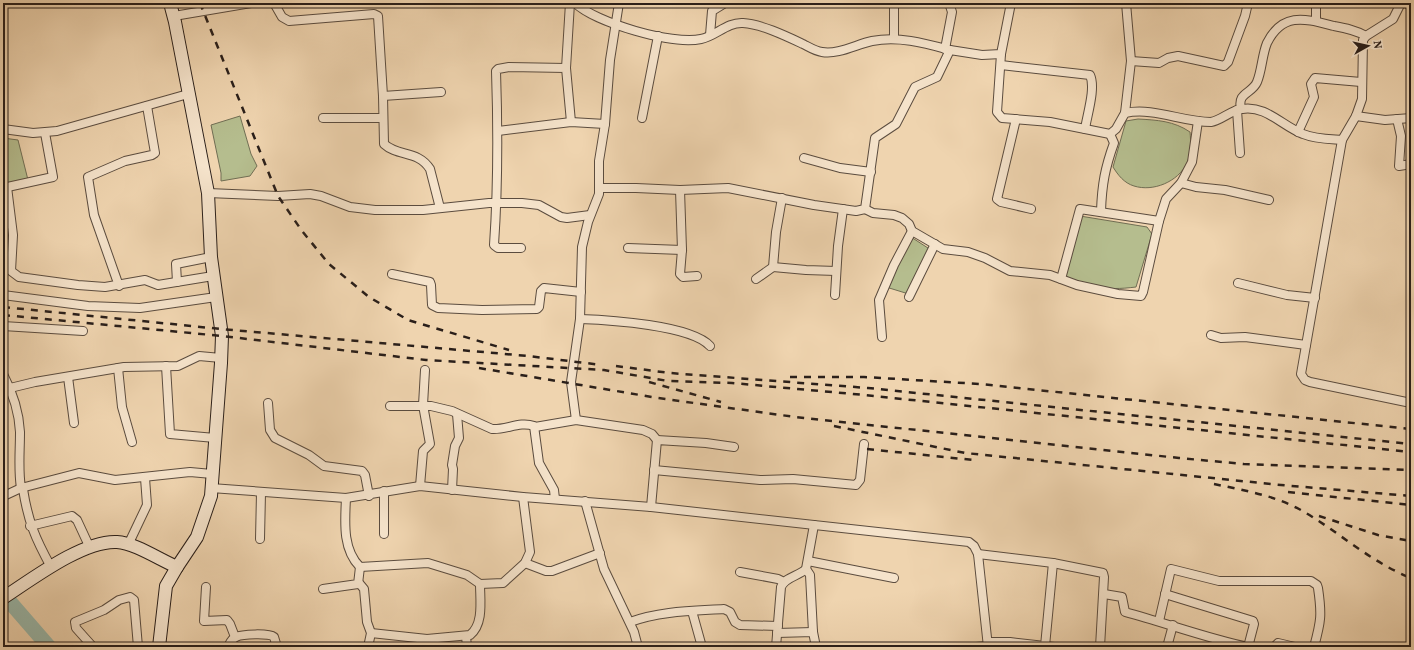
<svg xmlns="http://www.w3.org/2000/svg" width="1414" height="650" font-family="Vollkorn,serif">
	<style>
		.green { fill: #b5bd8e; stroke: #706e54 }
		.lines { fill: none; stroke-linecap: round; stroke-linejoin: round }
		.river { stroke: #9ab8aa; stroke-width: 15 }
		.minor-casing { stroke: #5b4c3f; stroke-width: 10 }
		.secondary-casing { stroke: #2a1f1a; stroke-width: 14 }
		.minor { stroke: #f5e3cb; stroke-width: 8 }
		.secondary { stroke: #f5e3cb; stroke-width: 12 }
		.rail { stroke: #2a1f1a; stroke-width: 2.5; stroke-dasharray: 7 7; stroke-linecap: butt }
	</style>
	<rect width="100%" height="100%" fill="#efd4af"/>
	<filter id="stains"><feTurbulence type="fractalNoise" baseFrequency=".005" numOctaves="4"/><feColorMatrix values="0 0 0 0 .2 0 0 0 0 .09 0 0 0 0 .02 0 0 0 .5 -.17"/></filter>
	<radialGradient id="worn" r=".72"><stop offset=".6" stop-color="#630" stop-opacity="0"/><stop offset="1" stop-color="#630" stop-opacity=".3"/></radialGradient>
	<g class="green">
		<path d="M240 116 251 154 257 166 250 176 221 181V173L211 125Z"/>
		<path d="M1138 119C1157 120 1174 121 1190 132 1191 142 1191 153 1187 163 1178 182 1153 192 1134 186 1124 183 1118 175 1113 167L1126 121Z"/>
		<path d="M3 138 18 140 28 180 9 185 3 171Z"/>
		<path d="M1080 216 1147 227 1152 234 1136 287C1104 291 1092 287 1062 275Z"/>
		<path d="M911 237 931 250 912 295 886 287Z"/>
	</g>
	<g class="lines">
		<path class="river" d="M3 594 49 647"/>
		<g class="minor-casing">
			<g id="minor">
				<path d="M274 3 282 17 289 21 374 14 378 16 383 96 384 144C398 157 418 150 430 169L440 208"/>
				<path d="M575 3C596 23 672 45 701 39 716 36 727 22 743 23 761 24 786 36 803 44 809 47 815 51 822 52 838 55 857 44 872 41 899 36 924 43 950 50"/>
				<path d="M894 3V39"/>
				<path d="M1401 3 1393 19 1366 36 1363 40 1362 99 1356 116 1342 140 1301 374 1305 380 1310 382 1411 403"/>
				<path d="M1404 3 1411 5"/>
				<path d="M174 16 251 3"/>
				<path d="M1316 21V3"/>
				<path d="M710 35 712 11 725 3"/>
				<path d="M945 49 952 12 949 3"/>
				<path d="M1001 54 997 112 1002 118 1050 122 1110 134 1116 129 1125 113C1154 107 1182 122 1211 122 1222 120 1231 110 1242 109 1266 105 1282 126 1303 134 1315 139 1329 139 1342 140"/>
				<path d="M1131 61 1159 63 1168 58 1178 56 1224 66 1228 62 1245 16 1248 3"/>
				<path d="M1001 65 1090 75C1096 88 1087 115 1085 129"/>
				<path d="M566 68 570 3"/>
				<path d="M383 96 441 92"/>
				<path d="M1241 109C1237 92 1252 94 1257 82 1262 70 1262 55 1267 43 1283 11 1306 19 1334 26 1345 28 1356 30 1366 36"/>
				<path d="M1237 110 1240 153"/>
				<path d="M1125 113 1131 61 1126 3"/>
				<path d="M1356 116 1385 120 1411 118"/>
				<path d="M323 118H383"/>
				<path d="M642 118 658 36"/>
				<path d="M1016 119 997 199 1001 202 1031 209"/>
				<path d="M1397 119 1401 136 1399 166 1411 164"/>
				<path d="M3 129 33 133 57 131 188 94"/>
				<path d="M498 131 571 122 605 124"/>
				<path d="M1298 132 1314 97 1311 84 1315 78 1361 82"/>
				<path d="M804 158 840 168 871 172"/>
				<path d="M1181 183 1196 187 1225 190 1269 200"/>
				<path d="M7 187 13 235 11 271 19 277 78 285 105 287 145 280 158 285 213 276"/>
				<path d="M3 188 53 177 45 133"/>
				<path d="M600 188H636L680 190 728 188 814 205 856 211 865 209 875 138 896 124 915 87 937 77 950 50 982 55 1001 54 1011 3"/>
				<path d="M680 190 682 250 680 274 683 277 697 276"/>
				<path d="M208 193 278 196 310 194 321 196 350 207 375 210H423L489 203H522L539 205 561 217 567 218 590 215"/>
				<path d="M865 209 873 213 894 215 902 218 909 224 912 231 943 249 968 252 985 258 1010 271 1050 275 1077 285 1118 294 1141 296 1143 292 1159 221 1166 199 1181 183 1192 162 1198 121"/>
				<path d="M1101 211C1102 184 1105 168 1114 143L1110 134"/>
				<path d="M521 248H498L494 245C498 187 498 129 496 71L498 69 509 67 566 68 571 122"/>
				<path d="M628 248 682 250"/>
				<path d="M773 267 806 270 836 271"/>
				<path d="M392 274 430 282 431 285 432 305 438 308 482 310 537 309 539 307 541 291 544 288 581 292"/>
				<path d="M756 279 773 267 776 232 782 198"/>
				<path d="M1061 279 1080 209 1159 221"/>
				<path d="M177 282 176 264 211 257"/>
				<path d="M1238 283 1287 295 1315 298"/>
				<path d="M119 286 94 215 88 177 125 161 152 155 155 153 147 106"/>
				<path d="M3 295 88 306 140 308 216 297"/>
				<path d="M835 295 838 246 843 209"/>
				<path d="M909 297 935 244"/>
				<path d="M580 319C609 320 691 325 710 346"/>
				<path d="M3 326 83 331"/>
				<path d="M1211 335 1221 338 1245 337 1306 345"/>
				<path d="M882 337 879 300 894 265 912 231"/>
				<path d="M166 366 170 434 215 438"/>
				<path d="M118 368 122 407 132 442"/>
				<path d="M3 374C12 391 19 412 20 432 20 451 18 470 21 488L79 473 115 480 190 472 212 474"/>
				<path d="M68 377 74 423"/>
				<path d="M10 388 35 382 124 367 178 366 199 356 221 358"/>
				<path d="M268 403 270 430 275 438 309 455 324 466 362 471 365 475 369 496"/>
				<path d="M390 406H431L452 411 492 429C506 430 520 421 534 426L539 463 554 490 555 499"/>
				<path d="M576 420 571 382 580 319 582 247 588 222 599 194V161L605 124 610 60 619 3"/>
				<path d="M535 427 576 420 643 430 652 434 657 440"/>
				<path d="M654 470 760 480 793 479 856 485 860 480 864 444"/>
				<path d="M420 486 423 451 430 444 423 405 425 370"/>
				<path d="M211 488 346 498 420 486 523 497 651 507 969 542 974 546 978 554 988 647"/>
				<path d="M23 489C28 521 35 538 51 567"/>
				<path d="M452 490 453 469 452 465 455 446 459 438 457 414"/>
				<path d="M3 494 6 495 21 488"/>
				<path d="M346 498C345 521 342 549 360 567L428 563 467 575 480 584 503 583 525 563 530 552 523 497"/>
				<path d="M585 501 604 569 634 632 638 647"/>
				<path d="M651 507 657 440 706 443 734 447"/>
				<path d="M30 526 72 516 77 520 90 548"/>
				<path d="M384 534V491"/>
				<path d="M260 539 261 493"/>
				<path d="M128 545 147 505 145 478"/>
				<path d="M978 554 1053 563 1103 573 1104 577 1100 647"/>
				<path d="M808 561 894 578"/>
				<path d="M525 563 546 571H552L600 553"/>
				<path d="M806 569 810 575 813 632"/>
				<path d="M740 572 778 579 784 582"/>
				<path d="M359 583 364 589 367 622 371 633 368 647"/>
				<path d="M206 587 204 621 227 620 230 624 235 637"/>
				<path d="M323 589 358 584 360 567"/>
				<path d="M1104 594 1122 597 1125 612C1166 623 1206 638 1248 647L1254 624 1253 621 1165 594"/>
				<path d="M692 611 702 647"/>
				<path d="M1159 621 1171 569 1219 581H1311L1317 585 1318 588C1322 615 1321 621 1314 647"/>
				<path d="M630 622C660 611 692 611 724 609L730 612 735 622 740 625 778 626"/>
				<path d="M371 633 427 639 470 635C484 624 480 600 480 584"/>
				<path d="M777 633 813 632 816 647"/>
				<path d="M466 636 467 647"/>
				<path d="M988 642H1010L1054 647"/>
				<path d="M1045 646 1053 563"/>
				<path d="M93 647 76 628 75 622 104 610 119 600 130 597 134 600 138 647"/>
				<path d="M228 647C230 643 231 639 236 637 242 634 269 633 274 637L277 647"/>
				<path d="M776 647 781 587C785 577 799 576 806 569L814 525"/>
				<path d="M976 647 988 646"/>
				<path d="M1167 647 1173 625"/>
				<path d="M1274 647 1278 643 1295 647"/>
			</g>
		</g>
		<g class="secondary-casing">
			<g id="secondary">
				<path d="M3 598C31 580 83 540 117 542 135 543 160 560 177 567L197 537 211 496 221 363 222 336 211 257 208 193 175 22 170 3"/>
				<path d="M159 647 166 586 177 567"/>
			</g>
		</g>
		<use href="#minor" class="minor"/>
		<use href="#secondary" class="secondary"/>
		<g class="rail">
			<path d="M200 3 278 196 302 231 329 264 369 297 408 320 509 350"/>
			<path d="M3 307 221 329 528 356 602 365"/>
			<path d="M3 315 222 336 426 360 604 370 668 381 732 383 864 395 1411 452"/>
			<path d="M616 366 670 373 868 388 1411 444"/>
			<path d="M479 368 658 398 795 417 1179 458 1244 464 1411 470"/>
			<path d="M790 377H864L980 384 1411 429"/>
			<path d="M649 382 721 402"/>
			<path d="M834 426 965 453 1281 485 1411 496"/>
			<path d="M867 449 973 460"/>
			<path d="M1214 484C1242 490 1273 495 1299 509 1337 530 1370 562 1411 578"/>
			<path d="M1288 492 1411 505"/>
			<path d="M1319 516 1378 535 1411 541"/>
		</g>
	</g>
	<rect width="1414" height="650" fill="none" stroke="#efd4af" stroke-width="16"/>
	<rect x="4" y="4" width="1406" height="642" fill="none" stroke="#2a1f1a" stroke-width="2"/>
	<rect x="8" y="8" width="1398" height="634" fill="none" stroke="#2a1f1a"/>
	<g transform="translate(1368 46) rotate(82)" stroke="#f5e3cb" stroke-width="3" paint-order="stroke">
	<path d="M0-3L7 15L0 10L-7 15Z" fill="#2a1f1a"/>
	<text y="-6" font-size="11" font-weight="bold" text-anchor="middle" fill="#2a1f1a">N</text>
	</g>
	<rect width="100%" height="100%" filter="url(#stains)"/>
	<rect width="100%" height="100%" fill="url(#worn)"/>
</svg>
